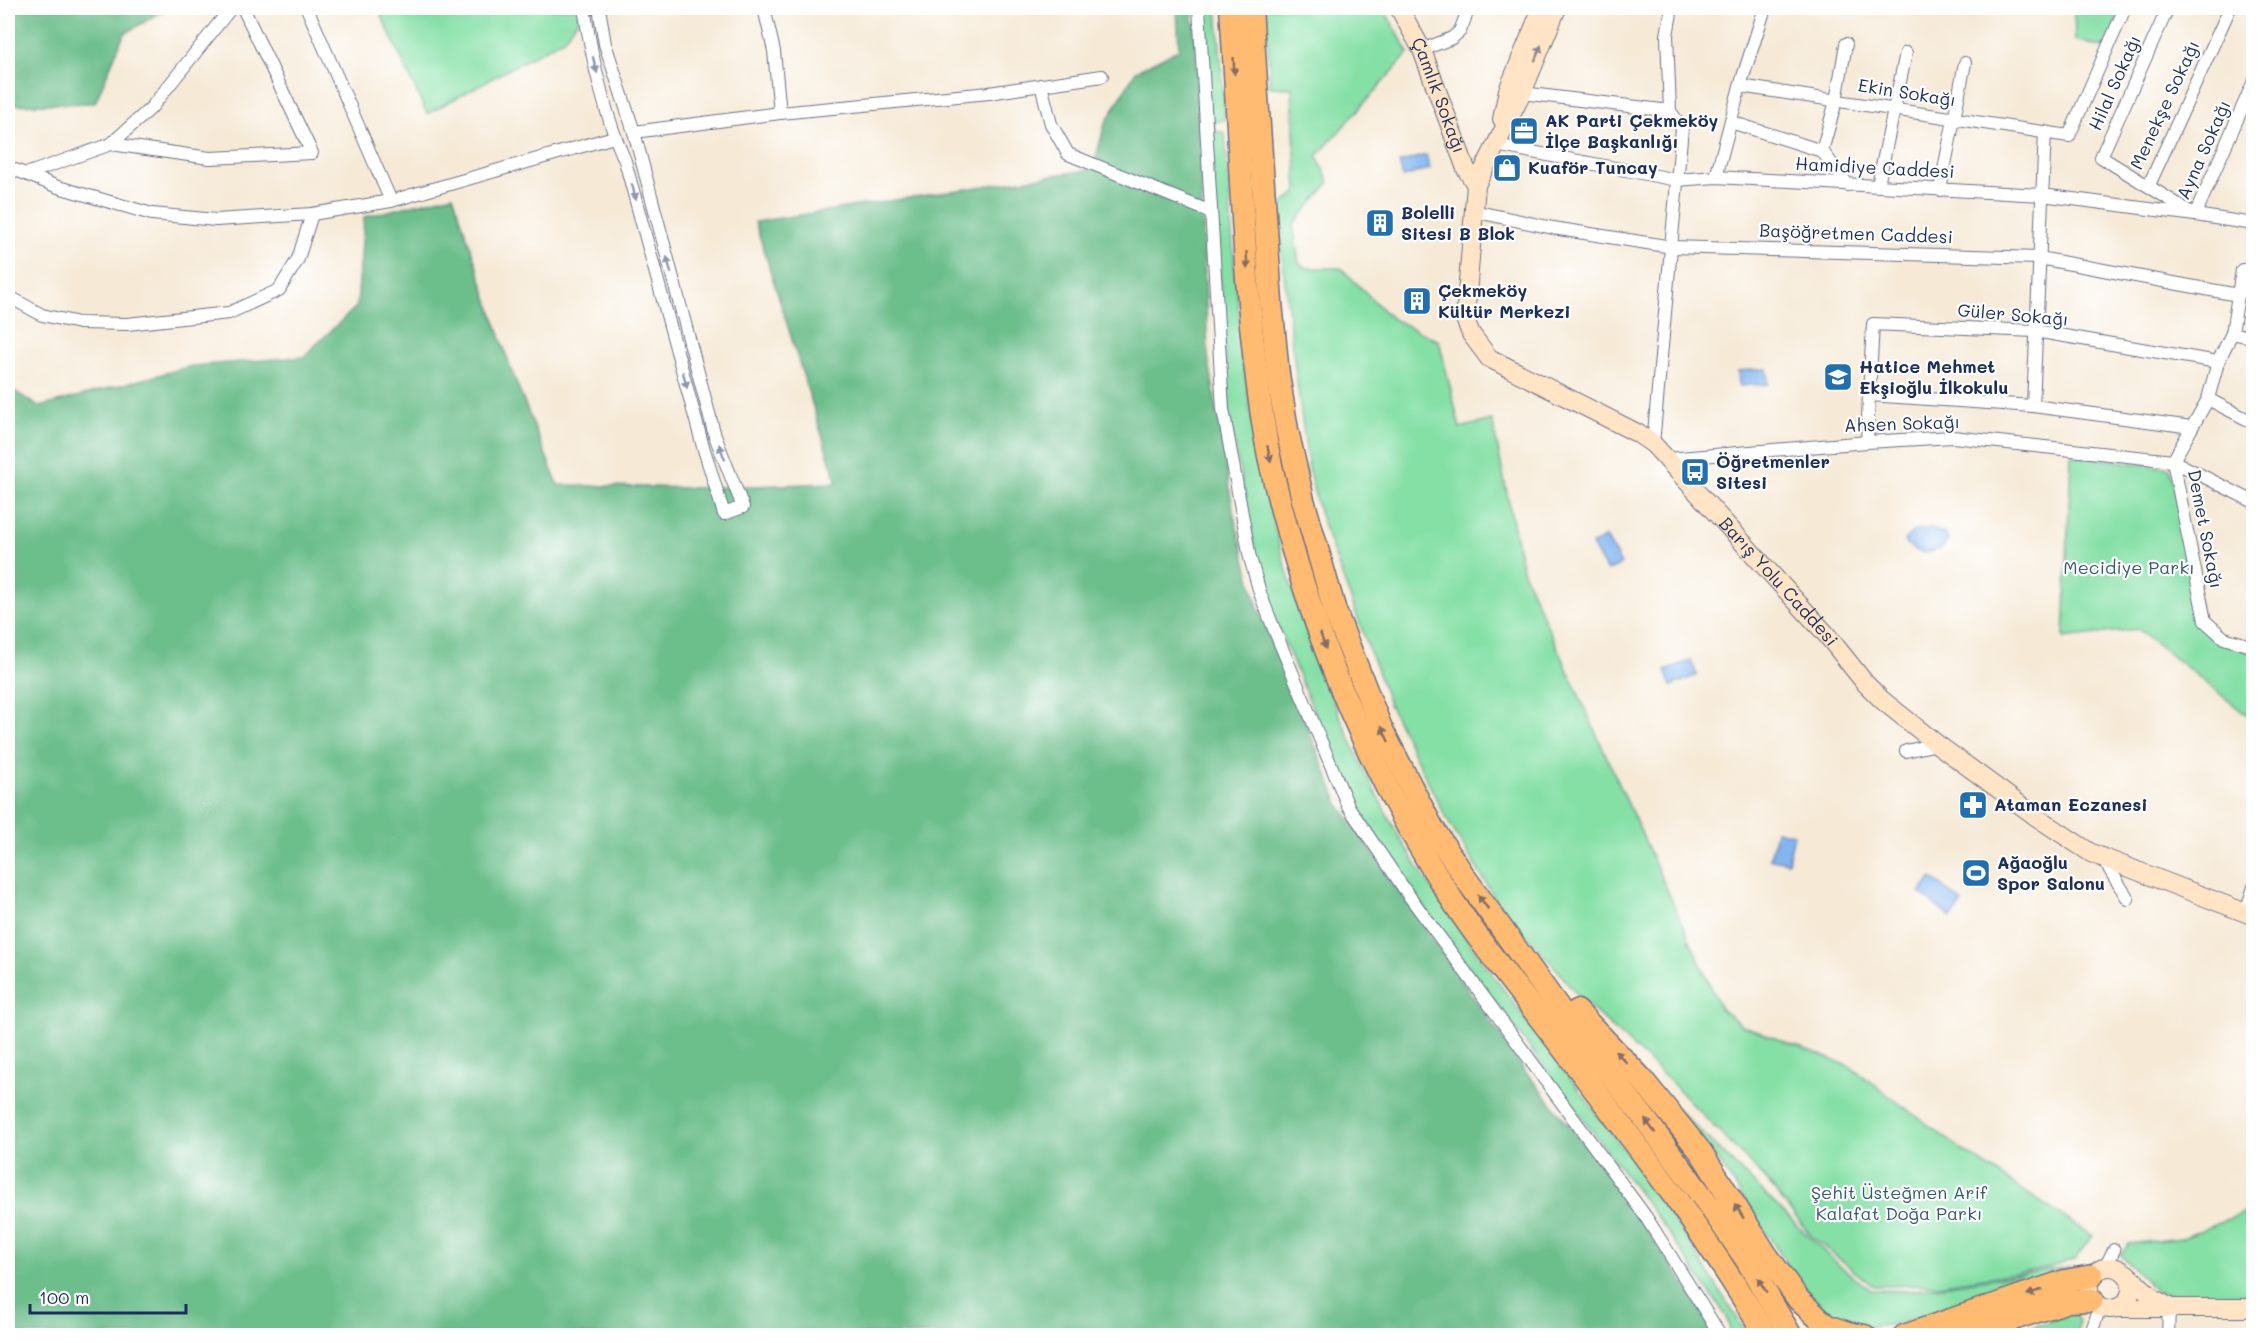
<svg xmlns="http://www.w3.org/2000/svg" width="2261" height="1343" font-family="Mali,sans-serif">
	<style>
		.green { fill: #85e0a6; stroke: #508882; stroke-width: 1.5 }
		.forest { fill: #6cbe8b; stroke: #447674; stroke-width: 1.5 }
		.water { fill: #82b6f0; stroke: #4e72a7; stroke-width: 1.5 }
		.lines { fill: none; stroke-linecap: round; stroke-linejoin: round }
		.street-casing { stroke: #687088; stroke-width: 14 }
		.secondary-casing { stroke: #687088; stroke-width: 20 }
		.highway-casing { stroke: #687088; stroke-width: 25 }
		.street { stroke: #fff; stroke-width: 12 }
		.secondary { stroke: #ffe4c6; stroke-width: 18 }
		.highway { stroke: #ffbb71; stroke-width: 22 }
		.oneway { fill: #8d8a92 }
		.oneway2 { fill: #8d97ae }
		.oneway3 { fill: #826e67 }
		.labels { text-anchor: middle; stroke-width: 4.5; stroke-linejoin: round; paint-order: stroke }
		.street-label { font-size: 18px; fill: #1b2f5e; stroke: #fff }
		.poi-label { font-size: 18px; font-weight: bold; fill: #1b2f5e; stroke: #fff; text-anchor: start }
		.park-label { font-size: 18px; fill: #365b70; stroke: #fff }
	</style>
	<rect width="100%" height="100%" fill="#fff"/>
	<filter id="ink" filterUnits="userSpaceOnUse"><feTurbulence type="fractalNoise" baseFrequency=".0167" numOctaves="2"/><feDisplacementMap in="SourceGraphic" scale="12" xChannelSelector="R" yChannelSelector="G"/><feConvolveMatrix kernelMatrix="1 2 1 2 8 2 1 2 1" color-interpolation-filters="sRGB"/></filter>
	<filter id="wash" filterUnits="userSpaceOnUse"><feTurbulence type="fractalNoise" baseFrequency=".008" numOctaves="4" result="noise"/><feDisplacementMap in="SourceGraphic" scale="24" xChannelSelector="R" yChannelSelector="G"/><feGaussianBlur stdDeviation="1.35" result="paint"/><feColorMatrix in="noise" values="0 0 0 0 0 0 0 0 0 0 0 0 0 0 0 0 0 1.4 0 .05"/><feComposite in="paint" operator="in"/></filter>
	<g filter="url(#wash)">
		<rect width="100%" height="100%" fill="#f6ead7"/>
		<g class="green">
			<path d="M378 8H578L579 18 564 39 427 114Z"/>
			<path d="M1203 8H1217L1225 120 1214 122 1215 132H1225C1232 231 1237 330 1253 427 1275 563 1332 718 1400 838 1442 910 1494 976 1543 1042 1587 1102 1634 1160 1675 1222 1700 1259 1724 1298 1748 1335H1731L1727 1317 1660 1221 1421 903 1353 802 1266 599 1255 552 1228 409Z"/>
			<path d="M1266 8H1383L1409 53 1317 156 1329 183 1293 225 1299 263 1306 268H1341L1391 318 1439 341 1460 428 1492 420 1523 572 1721 1009 1743 1026 1849 1066 1962 1150 2092 1236 2075 1259 2047 1268 1938 1285 1873 1286 1812 1237 1766 1180 1671 1082 1579 997 1546 956 1504 913 1446 818 1389 704 1319 512 1309 471 1293 352 1282 256 1280 206 1297 192 1292 88 1270 87Z"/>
			<path d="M2074 8H2123L2104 48 2075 40Z"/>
			<path d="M2071 455 2170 468 2204 626 2225 643 2253 653V720L2138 629 2064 638Z"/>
			<path d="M1670 1102 1838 1265 1871 1290 1909 1291 2075 1266 1996 1290 1901 1323 1861 1329 1837 1319 1819 1306 1801 1285 1718 1160Z"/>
			<path d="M2253 1209V1295L2174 1296 2158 1292 2120 1255 2129 1244 2182 1238Z"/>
			<path d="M2075 1313 2079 1322 2077 1335H2005Z"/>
		</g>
		<g class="forest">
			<path d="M8 8H168L124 34 95 103 8 105Z"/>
			<path d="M1177 8H1192L1196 47 1208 355 1234 516 1258 608 1340 806 1524 1070 1593 1154 1695 1299 1713 1327V1335H8V387L39 407 192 366 303 357 357 306 364 217 453 195 512 372 558 485 694 488 837 483 755 222 1093 169 1105 124 1136 71 1179 49Z"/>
		</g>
		<g class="water">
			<path d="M1426 155 1430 169 1403 177 1399 163Z"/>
			<path d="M1767 369 1768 384 1739 386 1738 371Z"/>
			<path d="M1930 528 1946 535 1948 541C1936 554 1921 557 1907 545L1905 540 1912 532Z"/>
			<path d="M1606 537 1621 564 1607 571 1592 545Z"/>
			<path d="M1691 660 1697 675 1671 686 1665 671Z"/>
			<path d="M1776 831 1794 834 1788 862 1770 859Z"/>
			<path d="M1932 878 1963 903 1951 918 1920 893Z"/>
		</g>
	</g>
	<g filter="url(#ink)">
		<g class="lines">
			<g class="street-casing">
				<g id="street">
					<path d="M307 8 391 201"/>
					<path d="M584 8C592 59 604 113 625 161L702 443 724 514 743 507 715 436 634 132 605 44 599 8"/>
					<path d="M764 8 774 51 780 113"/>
					<path d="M1199 8 1223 409 1250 558 1261 596 1274 629 1348 806 1407 893 1646 1217 1721 1336"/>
					<path d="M2168 8 2101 157 2195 215 2254 81"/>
					<path d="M1422 50 1452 38 1460 31 1469 8"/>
					<path d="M1041 85 1051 124 1068 154 1211 212"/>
					<path d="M1740 86 2069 136 2125 8"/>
					<path d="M1522 93 1670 111"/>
					<path d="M1731 122 1822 151 1848 185"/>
					<path d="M634 132 780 113 989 93 1102 76"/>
					<path d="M111 144 210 158 312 153 243 8"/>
					<path d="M1496 145 1677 180 1716 177 2042 195 2195 215 2254 224"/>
					<path d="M1822 151 1836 101 1846 44"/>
					<path d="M8 167 58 187 152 214 216 220 312 214 391 201 614 137"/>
					<path d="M26 174 111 144 151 108 231 8"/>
					<path d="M1716 177 1740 86 1765 8"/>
					<path d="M1878 185 1906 53"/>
					<path d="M2149 185 2230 8"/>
					<path d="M1940 190 1965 63"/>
					<path d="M1473 211 1553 228 1672 247 2039 258 2238 295"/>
					<path d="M2254 271 2242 270 2232 333 2218 362 2208 399 2173 461 2205 621 2224 638 2254 647"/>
					<path d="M8 296 42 315 79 323 127 324 229 313 279 290 298 259 312 214"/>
					<path d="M2232 333 2254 338"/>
					<path d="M1869 395 1873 324 2035 331 2218 362"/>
					<path d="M2208 399 2254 423"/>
					<path d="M2033 406 2045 132"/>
					<path d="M1867 442 1869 395 2033 406 2192 427"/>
					<path d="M1653 444 1682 128 1670 111 1667 35 1672 8"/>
					<path d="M1668 459 1867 442 1953 437 2173 461 2254 502"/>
					<path d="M1906 751 1937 744"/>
					<path d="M2102 857 2128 899"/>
					<path d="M2246 912 2254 887"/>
					<path d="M2105 1267 2114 1250"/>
					<path d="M2090 1336 2100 1307"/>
					<path d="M2168 1336 2169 1307"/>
				</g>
			</g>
			<g class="secondary-casing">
				<g id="secondary">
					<path id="s1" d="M1399 8 1422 50 1466 169 1476 185"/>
					<path id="s2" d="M1557 8 1522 93 1476 185 1465 319 1471 334 1489 358 1637 433 1653 444 1826 634 1865 683 1882 700 1937 744 2038 818 2091 853 2254 916"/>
					<path d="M1502 119 1508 90 1542 8"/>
					<circle cx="2110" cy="1288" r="21"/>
					<path d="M2126 1273 2153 1298 2169 1307"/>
					<path d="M2116 1308H2254"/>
				</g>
			</g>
			<g class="highway-casing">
				<g id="highway">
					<path d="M1231 8C1241 150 1242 294 1265 435 1272 476 1283 516 1295 557 1331 680 1381 790 1451 898 1477 939 1509 978 1539 1017 1618 1121 1700 1223 1766 1336"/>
					<path d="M1251 8 1271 302 1278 374 1287 430 1303 500 1335 611 1381 728 1432 827 1466 879 1566 1018 1642 1115 1713 1211 1746 1259 1791 1336"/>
					<path d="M1577 1011 1641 1078 1701 1152 1765 1253 1799 1300 1827 1326 1848 1333 1865 1336"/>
					<path d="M1904 1336 2065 1281 2092 1276"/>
					<path d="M1962 1336 2068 1301 2092 1300"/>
				</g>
			</g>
			<use href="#street" class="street"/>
			<use href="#secondary" class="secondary"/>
			<use href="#highway" class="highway"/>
		</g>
		<defs><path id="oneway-solid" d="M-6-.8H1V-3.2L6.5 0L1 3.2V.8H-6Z" transform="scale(1.5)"/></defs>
		<use class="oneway" href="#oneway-solid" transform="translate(1538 53) rotate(-68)"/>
		<g class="oneway2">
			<use href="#oneway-solid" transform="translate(595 65) rotate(75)"/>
			<use href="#oneway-solid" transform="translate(634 192) rotate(75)"/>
			<use href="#oneway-solid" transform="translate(669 265) rotate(-105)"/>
			<use href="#oneway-solid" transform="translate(685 380) rotate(75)"/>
			<use href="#oneway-solid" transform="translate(722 452) rotate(-111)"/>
		</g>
		<g class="oneway3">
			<use href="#oneway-solid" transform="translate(1234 66) rotate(87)"/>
			<use href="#oneway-solid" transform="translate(1247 260) rotate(86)"/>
			<use href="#oneway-solid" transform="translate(1269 454) rotate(79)"/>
			<use href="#oneway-solid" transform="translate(1323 641) rotate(71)"/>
			<use href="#oneway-solid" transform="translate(1385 734) rotate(-116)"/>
			<use href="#oneway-solid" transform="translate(1483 902) rotate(-126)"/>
			<use href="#oneway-solid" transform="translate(1621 1057) rotate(-134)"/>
			<use href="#oneway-solid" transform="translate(1650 1126) rotate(-127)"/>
			<use href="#oneway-solid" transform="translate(1739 1211) rotate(-122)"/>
			<use href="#oneway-solid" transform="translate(1762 1285) rotate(-122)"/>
			<use href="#oneway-solid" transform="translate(2035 1292) rotate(161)"/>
		</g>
	</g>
	<defs>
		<g id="office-square" transform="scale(1.5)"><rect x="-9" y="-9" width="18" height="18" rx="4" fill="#1f6fb2" stroke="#fff"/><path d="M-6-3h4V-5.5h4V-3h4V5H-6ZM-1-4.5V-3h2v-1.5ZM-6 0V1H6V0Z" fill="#fff"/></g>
		<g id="shop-square" transform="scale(1.5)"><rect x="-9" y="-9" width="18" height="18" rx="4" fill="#1f6fb2" stroke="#fff"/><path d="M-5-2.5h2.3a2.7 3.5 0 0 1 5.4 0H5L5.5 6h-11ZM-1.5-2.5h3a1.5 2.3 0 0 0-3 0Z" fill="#fff"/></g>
		<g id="building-square" transform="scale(1.5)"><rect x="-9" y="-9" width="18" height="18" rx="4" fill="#1f6fb2" stroke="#fff"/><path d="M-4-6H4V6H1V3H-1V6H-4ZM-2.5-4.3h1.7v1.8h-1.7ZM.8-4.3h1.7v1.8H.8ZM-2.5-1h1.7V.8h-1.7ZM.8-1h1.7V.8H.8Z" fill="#fff"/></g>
		<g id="school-square" transform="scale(1.5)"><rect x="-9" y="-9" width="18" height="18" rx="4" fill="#1f6fb2" stroke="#fff"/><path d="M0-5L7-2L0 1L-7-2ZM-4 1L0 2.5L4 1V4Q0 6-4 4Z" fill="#fff"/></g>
		<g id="bus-square" transform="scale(1.5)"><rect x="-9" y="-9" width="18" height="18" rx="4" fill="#1f6fb2" stroke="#fff"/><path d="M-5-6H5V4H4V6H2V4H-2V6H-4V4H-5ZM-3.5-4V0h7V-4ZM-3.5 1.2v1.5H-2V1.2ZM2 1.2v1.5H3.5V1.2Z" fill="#fff"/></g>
		<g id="pharmacy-square" transform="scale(1.5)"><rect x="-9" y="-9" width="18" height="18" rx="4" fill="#1f6fb2" stroke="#fff"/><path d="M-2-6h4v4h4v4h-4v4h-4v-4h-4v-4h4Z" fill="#fff"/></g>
		<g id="stadium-square" transform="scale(1.5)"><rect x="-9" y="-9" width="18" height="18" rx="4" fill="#1f6fb2" stroke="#fff"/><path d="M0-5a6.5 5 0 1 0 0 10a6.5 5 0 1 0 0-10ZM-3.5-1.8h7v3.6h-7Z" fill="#fff"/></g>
	</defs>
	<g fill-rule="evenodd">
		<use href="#office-square" x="1524" y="131"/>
		<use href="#shop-square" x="1507" y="168"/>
		<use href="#building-square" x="1380" y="223"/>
		<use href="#building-square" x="1417" y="301"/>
		<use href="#school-square" x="1838" y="377"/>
		<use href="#bus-square" x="1695" y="472"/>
		<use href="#pharmacy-square" x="1973" y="805"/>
		<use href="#stadium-square" x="1976" y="873"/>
	</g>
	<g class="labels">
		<g class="street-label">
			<text transform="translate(2115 83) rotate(-66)" y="6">Hilal Sokağı</text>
			<text transform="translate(1907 93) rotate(9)" y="6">Ekin Sokağı</text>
			<text dy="6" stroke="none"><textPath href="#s1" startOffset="96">Çamlık Sokağı</textPath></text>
			<text transform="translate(2165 105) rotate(-65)" y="6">Menekşe Sokağı</text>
			<text transform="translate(2204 150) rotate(-66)" y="6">Ayna Sokağı</text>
			<text transform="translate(1875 168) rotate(3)" y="6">Hamidiye Caddesi</text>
			<text transform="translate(1856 234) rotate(2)" y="6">Başöğretmen Caddesi</text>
			<text transform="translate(2013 315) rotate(5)" y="6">Güler Sokağı</text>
			<text transform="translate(1902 424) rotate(-2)" y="6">Ahsen Sokağı</text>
			<text transform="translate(2205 529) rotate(79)" y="6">Demet Sokağı</text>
			<text dy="6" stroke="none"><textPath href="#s2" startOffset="747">Barış Yolu Caddesi</textPath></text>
		</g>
		<g class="poi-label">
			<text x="1545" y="127">AK Parti Çekmeköy<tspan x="1545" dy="21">İlçe Başkanlığı</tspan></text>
			<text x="1528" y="174">Kuaför Tuncay</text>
			<text x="1401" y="219">Bolelli<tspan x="1401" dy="21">Sitesi B Blok</tspan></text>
			<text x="1438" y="297">Çekmeköy<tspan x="1438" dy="21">Kültür Merkezi</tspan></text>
			<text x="1859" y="373">Hatice Mehmet<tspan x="1859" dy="21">Ekşioğlu İlkokulu</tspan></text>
			<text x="1716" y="468">Öğretmenler<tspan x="1716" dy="21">Sitesi</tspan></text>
			<text x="1994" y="811">Ataman Eczanesi</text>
			<text x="1997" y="869">Ağaoğlu<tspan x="1997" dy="21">Spor Salonu</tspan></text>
		</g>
		<g class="park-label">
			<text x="2129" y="574">Mecidiye Parkı</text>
			<text x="1899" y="1199">Şehit Üsteğmen Arif<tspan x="1899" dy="21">Kalafat Doğa Parkı</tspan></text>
		</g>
	</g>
	<rect width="2261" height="1343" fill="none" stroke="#fff" stroke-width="30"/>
	<path d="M30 1304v9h156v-9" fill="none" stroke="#1b2f5e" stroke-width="3"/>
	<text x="39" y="1304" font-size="18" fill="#1b2f5e" stroke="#ffffff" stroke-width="4.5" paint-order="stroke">100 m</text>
</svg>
